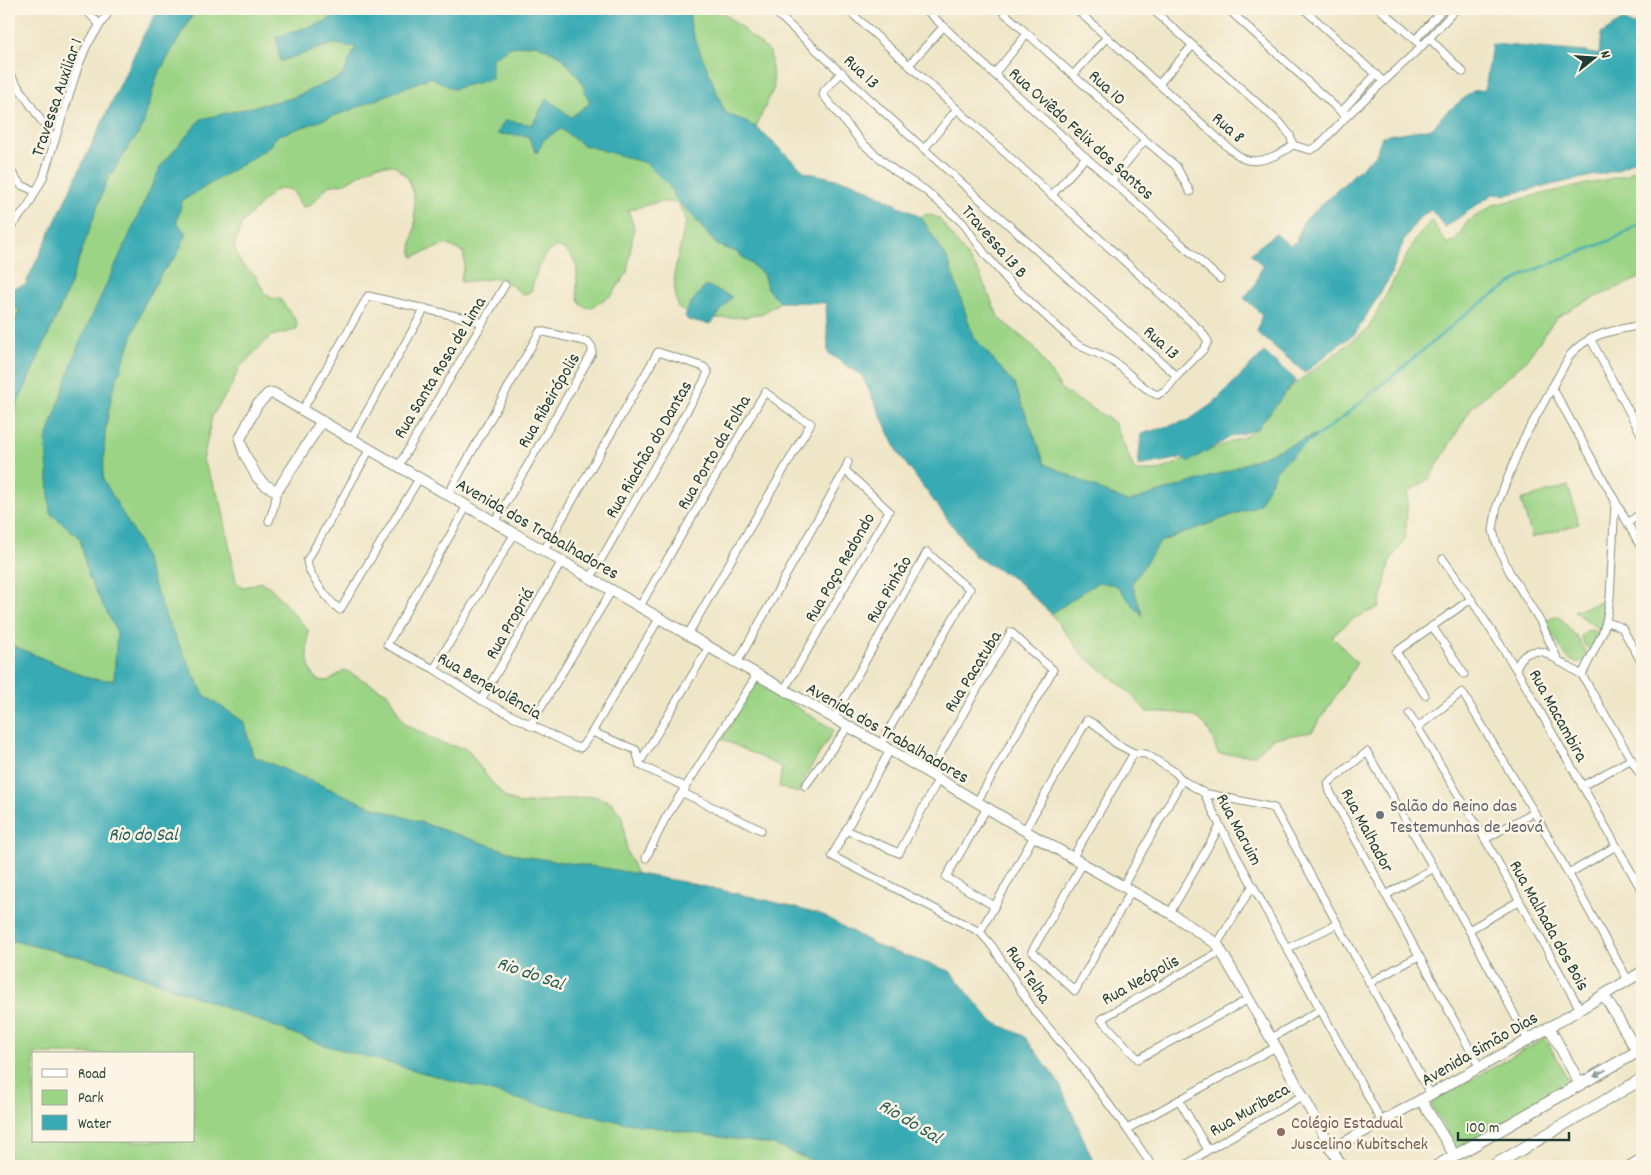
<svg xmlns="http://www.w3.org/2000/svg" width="1651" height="1175" font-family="Dekko,sans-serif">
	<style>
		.green { fill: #9cd486; stroke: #5e885d; fill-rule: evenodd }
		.water { fill: #39aab4; stroke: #2c7474 }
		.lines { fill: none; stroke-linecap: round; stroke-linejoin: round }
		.stream { stroke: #39aab4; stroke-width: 2.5 }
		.street-casing { stroke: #87927e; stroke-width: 9 }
		.secondary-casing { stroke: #87927e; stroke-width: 12 }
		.primary-casing { stroke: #87927e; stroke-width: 13 }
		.street { stroke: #fff; stroke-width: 7 }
		.secondary { stroke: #fff; stroke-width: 10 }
		.primary { stroke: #fff; stroke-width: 11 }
		.oneway { fill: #8f9e9a }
		.worship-dot { fill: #6b7280; stroke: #fcf5e5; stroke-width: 2 }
		.education-dot { fill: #8d6e63; stroke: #fcf5e5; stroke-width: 2 }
		.labels { text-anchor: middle; stroke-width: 5; stroke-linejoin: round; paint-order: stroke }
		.street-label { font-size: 18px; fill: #1f3d34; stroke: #fcf5e5 }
		.worship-label { font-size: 18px; fill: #5b616d; stroke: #fcf5e5; text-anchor: start }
		.education-label { font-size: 18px; fill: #785e54; stroke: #fcf5e5; text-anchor: start }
		.water-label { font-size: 19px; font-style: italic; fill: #275e5a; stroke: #fcf5e5 }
	</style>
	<rect width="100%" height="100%" fill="#fcf5e5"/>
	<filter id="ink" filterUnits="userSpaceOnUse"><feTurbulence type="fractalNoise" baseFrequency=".02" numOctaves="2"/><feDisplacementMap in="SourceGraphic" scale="10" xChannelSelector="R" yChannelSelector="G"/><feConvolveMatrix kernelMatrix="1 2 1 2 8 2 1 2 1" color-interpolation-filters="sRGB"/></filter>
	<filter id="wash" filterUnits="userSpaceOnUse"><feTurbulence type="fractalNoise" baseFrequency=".0096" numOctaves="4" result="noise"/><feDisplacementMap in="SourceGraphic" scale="20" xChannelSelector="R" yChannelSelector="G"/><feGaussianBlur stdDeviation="1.12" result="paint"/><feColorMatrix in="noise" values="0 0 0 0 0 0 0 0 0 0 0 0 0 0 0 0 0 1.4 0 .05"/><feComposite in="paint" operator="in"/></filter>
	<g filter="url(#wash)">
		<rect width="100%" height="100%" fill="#efe6c8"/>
		<g class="green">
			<path d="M196 9H347L322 23 276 37 281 61 333 44 356 47 343 76 292 98 201 119 161 166 144 203 46 441 50 513 80 538 88 576 117 632 114 680 91 679 9 644V423L66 295 107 180 142 128 157 76Z"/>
			<path d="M689 9H719L770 52 774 87 756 127 724 112 691 29Z"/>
			<path d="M536 44 561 56 580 79 590 103 571 117 532 125 505 120 528 136 536 153 544 139 561 129 581 144 646 163 670 187 678 202 690 213 717 245 737 252 763 274 768 290 780 302 763 313 747 317 699 319 692 317 678 308 675 291 674 274 686 221 678 202H659L628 210 634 227 627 273 612 295 590 308 581 305C569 282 590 263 558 246 539 253 537 273 531 291L524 295 501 278 460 282 465 262 463 252 446 244 413 257 411 248 415 227 414 196 408 178 394 165H377L345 183 328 186 310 206 302 207 292 190 283 188 274 191 242 223 234 247 241 264 256 276 264 292 271 298 280 299 297 322 296 330 271 336 239 368 232 385 212 416 203 461 221 502 236 581 242 588 261 582 270 587 308 630C308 648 304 668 318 680L328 681 345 670 387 693 405 724 441 743 467 749 488 778 506 798 520 804 593 796 611 802 622 816 627 852 637 874 522 856 365 804 253 756 244 722 204 695 167 620 103 479 105 432 112 393 143 307 162 272 177 256V222L182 201 267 149 277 136 348 111 431 77 453 89 492 58 511 47Z"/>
			<path d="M1642 163V277L1580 304 1556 318 1525 362 1472 407 1429 479 1408 492 1405 540 1390 561 1379 607 1353 619 1332 636 1357 663 1312 732 1273 738 1255 755 1218 754C1215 747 1213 738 1209 731 1198 709 1167 713 1147 712L1128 691 1082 654 1051 614 1098 582 1116 585 1142 615 1132 583 1160 542 1259 505 1277 469 1314 435 1222 473 1127 502 1045 464 1014 384 973 336 948 260 921 217 927 214 939 218 979 273 999 318 1034 347 1062 390 1114 422 1135 471H1157L1248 435 1284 392 1368 329 1415 240 1431 220 1447 244 1456 240 1467 222 1493 205 1627 175Z"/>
			<path d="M9 307 20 310 9 331Z"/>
			<path d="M1568 486 1579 524 1532 538 1521 500Z"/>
			<path d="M1604 601 1602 632 1574 611Z"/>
			<path d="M1559 616C1567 626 1583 642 1586 654 1588 663 1575 664 1570 660 1564 655 1550 629 1544 621Z"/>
			<path d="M1591 630 1596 632 1599 635 1591 651 1585 646 1581 636 1586 631Z"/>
			<path d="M756 682 834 730 806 775 798 793 779 787 782 767 722 739Z"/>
			<path d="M9 940 106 963 324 1045 626 1123 774 1145 825 1166H9ZM34 1054H194V1141H34Z"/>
			<path d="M1545 1038 1571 1085 1460 1148 1455 1145 1432 1106V1102Z"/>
		</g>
		<g class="water">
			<path d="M159 9H196L157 76 142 128 107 180 66 295 9 423V331L20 310 9 307V289L25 285 144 34Z"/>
			<path d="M347 9H689L691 29 725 112 756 127 805 172 855 183 921 217 948 260 973 336 1014 384 1045 464 1127 502 1222 473 1315 435 1277 469 1259 505 1160 542 1132 583 1143 617 1116 585 1098 582 1051 614 1016 580 976 557 900 456 862 376 828 353 826 303 780 302 768 290 763 274 737 252 717 245 690 213 678 202 670 187 646 163 581 144 561 129 544 139 537 153 528 136 497 134 505 120 532 125 547 98 571 117 590 103 580 79 561 56 536 44 511 47 492 58V79L453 89 431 77 348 111 277 136 267 149 182 201 177 222 186 234 177 256 162 272 143 307 112 393 105 432 103 479 139 542 167 620 204 695 244 722 253 756 365 804 522 856 604 868 684 882 770 901 822 915 880 947 950 971 991 1021 1024 1036 1059 1083 1091 1156 1097 1166H825L774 1145 626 1123 532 1103 324 1045 106 963 9 940V644L91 679 114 680 117 632 88 576 80 538 50 513 46 441 78 346 161 166 201 119 292 98 342 76 356 47 333 44 280 61 276 37 322 23Z"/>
			<path d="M1623 20 1642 29V155L1618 170 1606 173 1505 195 1493 194 1445 227 1431 210 1419 218 1404 240 1390 277 1355 334 1337 346 1305 373 1257 332 1262 314 1244 298 1255 285 1262 266 1251 253 1275 234 1290 245 1296 242 1303 222 1376 154 1382 136 1433 128 1442 116 1473 91 1485 90 1492 44 1586 52 1599 55 1601 34Z"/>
			<path d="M706 285 732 297 711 324 688 320 685 317 690 304Z"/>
			<path d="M1264 352 1296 380 1257 429 1231 437 1188 462 1182 458 1138 466 1141 434 1189 420 1212 404Z"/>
		</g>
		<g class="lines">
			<path class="stream" d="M1300 448 1342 418 1471 310 1527 273 1614 239 1642 222"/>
		</g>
	</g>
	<g filter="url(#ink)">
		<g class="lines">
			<g class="street-casing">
				<g id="street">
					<path d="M772 9 924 149 1177 376"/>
					<path d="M925 9 994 74 1220 279"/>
					<path d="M1000 9 1145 140 1176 166 1190 192"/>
					<path d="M1076 9 1231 150C1235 153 1239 156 1244 159 1259 165 1281 154 1293 145"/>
					<path d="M1152 9 1281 124 1290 135 1293 145"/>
					<path d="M1228 9 1341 112 1347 116"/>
					<path d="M1304 9 1383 81"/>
					<path d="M1380 9 1422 46"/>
					<path d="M100 25 111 9"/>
					<path d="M1430 39 1463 72"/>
					<path d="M1415 40 1443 9"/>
					<path d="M909 65 944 26"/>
					<path d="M842 72 824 91 823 95 862 143 895 171 925 190 963 223 985 254 1011 284 1075 343C1088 351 1102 354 1114 362 1129 372 1141 388 1157 395L1166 390 1177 376 1204 349 1208 341 1201 331 847 9"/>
					<path d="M9 73 55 141"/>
					<path d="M994 74 1027 34"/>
					<path d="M1073 75 1107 37"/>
					<path d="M1159 84 1192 46"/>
					<path d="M1341 112 1376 74"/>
					<path d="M1293 145 1310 150 1318 146 1347 116 1422 46 1456 9"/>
					<path d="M924 149 957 109"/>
					<path d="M9 169 21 185 35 191"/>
					<path d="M1112 180 1145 140"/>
					<path d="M1052 195 1086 157"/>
					<path d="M9 229 28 206 43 178 78 67 87 45 100 25 85 9"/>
					<path d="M1590 338 1642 436"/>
					<path d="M1552 387 1642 549"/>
					<path d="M303 409 368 296 478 321 481 325"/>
					<path d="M352 438 425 308"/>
					<path d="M370 449 307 561C308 575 329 601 340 610L420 477"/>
					<path d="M399 465 505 285"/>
					<path d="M448 494 540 331 588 342 592 347V353L495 522"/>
					<path d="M467 506 387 645 434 669 481 700 573 746 580 748 583 745 592 732 660 617"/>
					<path d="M269 521 274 507 277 491"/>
					<path d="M1628 523 1642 512"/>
					<path d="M544 550 658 352 704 367 708 372 704 381 591 577"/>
					<path d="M1443 559 1471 599 1516 669 1642 891"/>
					<path d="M640 606 765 392 800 418 811 423 688 634"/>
					<path d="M1606 622 1616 625 1622 628 1642 663"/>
					<path d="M1432 626 1464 674"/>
					<path d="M1559 662 1540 621 1509 571 1496 542 1493 530 1497 505 1523 440 1570 355C1588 333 1616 330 1642 325"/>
					<path d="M737 663 845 470 848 462"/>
					<path d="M434 669 515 533"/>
					<path d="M1516 669C1521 655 1529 649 1544 652L1582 675 1642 778"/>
					<path d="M1582 675 1602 634 1606 622 1610 598 1615 502"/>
					<path d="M784 690 889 511 845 470"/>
					<path d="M1425 695 1396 652 1471 599"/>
					<path d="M481 700 562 561"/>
					<path d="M1409 713 1485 839 1580 1009"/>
					<path d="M833 718 927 552 958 580 970 589 880 745"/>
					<path d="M530 726 612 590"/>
					<path d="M1418 727 1462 692 1534 812 1628 980"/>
					<path d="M592 732 636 750 640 765 681 785 685 789"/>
					<path d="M890 750 832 856 980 932 992 946 1033 1009 1082 1068 1127 1129 1152 1166"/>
					<path d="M1134 753 1146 754 1175 772 1182 780 1204 793 1274 808 1431 1095"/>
					<path d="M640 762 709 647"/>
					<path d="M929 774 992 663 1011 632 1030 650 1053 670 977 802"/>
					<path d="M805 786 848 727"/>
					<path d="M1582 786 1632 759"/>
					<path d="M683 793 761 830"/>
					<path d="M1204 793 1220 826 1382 1122"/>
					<path d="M987 808 946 877 994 906"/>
					<path d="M846 830 899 853 938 780"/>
					<path d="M1025 830 1087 720 1096 725 1115 743 1134 753 1073 857"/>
					<path d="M1485 839 1534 812"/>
					<path d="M646 858 665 819 757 675"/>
					<path d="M1083 863 1032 951 1075 991 1131 891"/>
					<path d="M1568 874 1616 846"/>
					<path d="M1123 886 1182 780"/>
					<path d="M1386 895 1434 868"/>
					<path d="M1170 913 1220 826"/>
					<path d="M1469 930 1519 901"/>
					<path d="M980 932 1034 836"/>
					<path d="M1217 944 1253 885"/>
					<path d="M1288 948 1337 924"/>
					<path d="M1221 951 1101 1019 1138 1059 1249 999"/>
					<path d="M1369 983 1419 956"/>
					<path d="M1271 1038 1320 1010"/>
					<path d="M1276 1047 1179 1100 1208 1150 1302 1096"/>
					<path d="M1479 1066 1330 792 1328 783 1367 752 1469 930 1528 1040"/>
					<path d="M1127 1129 1179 1100"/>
					<path d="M1185 1166 1208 1150"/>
				</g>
			</g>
			<g class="secondary-casing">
				<g id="secondary">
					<path d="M322 421 277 491 265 485 257 477 244 453 240 439 257 405 268 394 273 393 709 647 890 750 1034 836 1170 913 1217 944 1276 1047 1341 1166"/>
					<path d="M1604 995 1637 1051"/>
					<path d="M1549 1027 1580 1084"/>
					<path d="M1421 1100 1455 1156"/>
					<path d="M1331 1150 1528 1040 1642 972"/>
					<path d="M1630 1166 1642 1159"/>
				</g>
			</g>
			<g class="primary-casing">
				<g id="primary">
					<path d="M1437 1166 1642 1049"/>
					<path d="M1493 1166 1642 1079"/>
				</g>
			</g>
			<use href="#street" class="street"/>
			<use href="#secondary" class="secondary"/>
			<use href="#primary" class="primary"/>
		</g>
		<defs><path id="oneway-solid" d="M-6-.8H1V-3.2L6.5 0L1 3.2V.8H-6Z" transform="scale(1.25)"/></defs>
		<use class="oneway" href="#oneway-solid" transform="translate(1600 1073) rotate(151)"/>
	</g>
	<circle class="worship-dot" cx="1380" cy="815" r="5"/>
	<circle class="education-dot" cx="1281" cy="1132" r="5"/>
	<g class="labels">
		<g class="street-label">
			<text transform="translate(862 71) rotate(43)" y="6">Rua 13</text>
			<text transform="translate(1108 87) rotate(42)" y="6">Rua 10</text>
			<text transform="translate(56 97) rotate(-71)" y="6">Travessa Auxiliar 1</text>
			<text transform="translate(1229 127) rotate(41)" y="6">Rua 8</text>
			<text transform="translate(1082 133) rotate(42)" y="6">Rua Oviêdo Felix dos Santos</text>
			<text transform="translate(995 241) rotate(49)" y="6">Travessa 13 B</text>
			<text transform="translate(1162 342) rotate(42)" y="6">Rua 13</text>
			<text transform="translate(439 367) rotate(-59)" y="6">Rua Santa Rosa de Lima</text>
			<text transform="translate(548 400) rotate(-60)" y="6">Rua Ribeirópolis</text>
			<text transform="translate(648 449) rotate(-60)" y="6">Rua Riachão do Dantas</text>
			<text transform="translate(713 452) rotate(-60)" y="6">Rua Porto da Folha</text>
			<text transform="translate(538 528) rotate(30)" y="6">Avenida dos Trabalhadores</text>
			<text transform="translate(839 567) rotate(-60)" y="6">Rua Poço Redondo</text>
			<text transform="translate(888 589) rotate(-60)" y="6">Rua Pinhão</text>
			<text transform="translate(509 623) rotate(-60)" y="6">Rua Propriá</text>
			<text transform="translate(972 671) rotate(-58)" y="6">Rua Pacatuba</text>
			<text transform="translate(490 685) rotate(30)" y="6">Rua Benevolência</text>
			<text transform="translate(1559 715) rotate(61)" y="6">Rua Macambira</text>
			<text transform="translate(888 732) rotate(30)" y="6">Avenida dos Trabalhadores</text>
			<text transform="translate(1240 829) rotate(62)" y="6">Rua Maruim</text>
			<text transform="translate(1368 830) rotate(62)" y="6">Rua Malhador</text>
			<text transform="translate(1550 925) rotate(61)" y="6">Rua Malhada dos Bois</text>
			<text transform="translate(1029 974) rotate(56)" y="6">Rua Telha</text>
			<text transform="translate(1140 979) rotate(-29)" y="6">Rua Neópolis</text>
			<text transform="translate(1479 1048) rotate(-30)" y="6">Avenida Simão Dias</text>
			<text transform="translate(1249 1109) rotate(-30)" y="6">Rua Muribeca</text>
		</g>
		<g class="worship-label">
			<text x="1390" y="811">Salão do Reino das<tspan x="1390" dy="21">Testemunhas de Jeová</tspan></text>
		</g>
		<g class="education-label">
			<text x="1291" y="1128">Colégio Estadual<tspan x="1291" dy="21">Juscelino Kubitschek</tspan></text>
		</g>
		<g class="water-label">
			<text x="143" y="840">Rio do Sal</text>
			<text transform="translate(531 972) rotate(19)" y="7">Rio do Sal</text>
			<text transform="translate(911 1120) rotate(31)" y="7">Rio do Sal</text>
		</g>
	</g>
	<rect width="1651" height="1175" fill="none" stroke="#fcf5e5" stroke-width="30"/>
	<rect x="32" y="1052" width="162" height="90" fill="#fcf5e5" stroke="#a4ab9e"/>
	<rect x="42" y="1069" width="25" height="8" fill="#ffffff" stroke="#a4ab9e"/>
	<text x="78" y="1078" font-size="15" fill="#1f3d34">Road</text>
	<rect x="42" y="1090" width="25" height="15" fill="#9cd486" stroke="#a4ab9e"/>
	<text x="78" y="1102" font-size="15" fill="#1f3d34">Park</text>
	<rect x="42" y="1115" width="25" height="15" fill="#39aab4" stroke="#a4ab9e"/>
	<text x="78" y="1128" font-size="15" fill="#1f3d34">Water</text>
	<g transform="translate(1594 58) rotate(73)" stroke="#fcf5e5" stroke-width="4" paint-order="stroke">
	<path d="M0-4L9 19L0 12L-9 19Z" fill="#1f3d34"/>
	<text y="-8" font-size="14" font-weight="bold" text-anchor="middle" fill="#1f3d34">N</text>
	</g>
	<path d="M1458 1132v8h111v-8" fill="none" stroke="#1f3d34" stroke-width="2.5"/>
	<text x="1466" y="1132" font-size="15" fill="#1f3d34" stroke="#fcf5e5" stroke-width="4" paint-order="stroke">100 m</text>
</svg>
